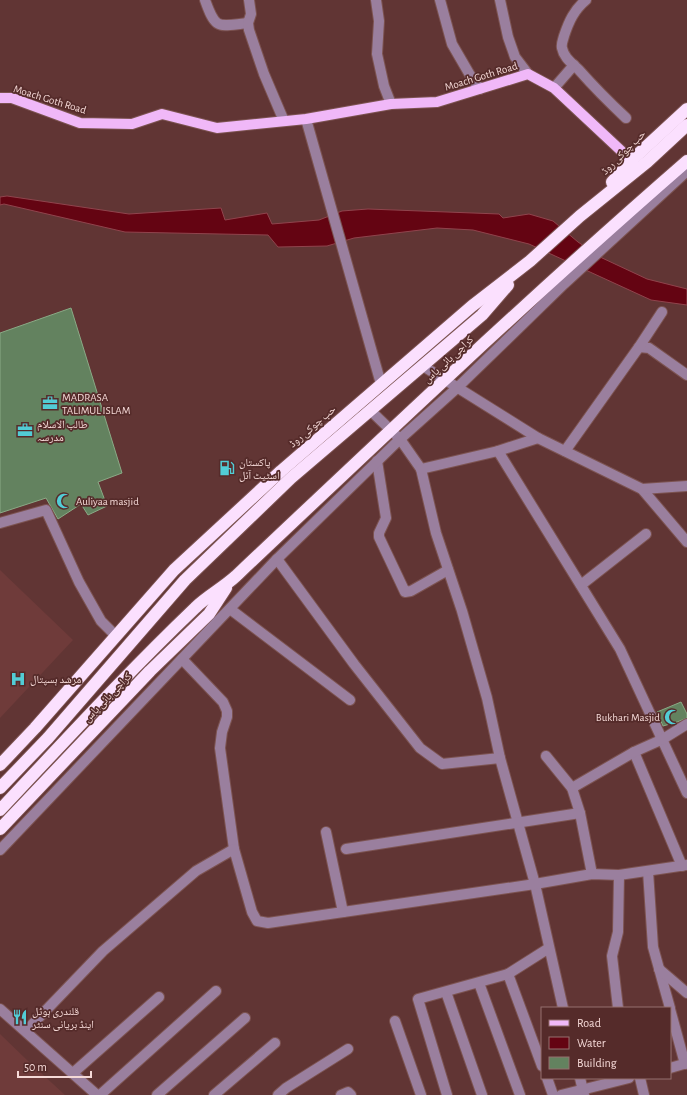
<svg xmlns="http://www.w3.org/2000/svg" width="687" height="1095" font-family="'Alegreya Sans','Noto Naskh Arabic',sans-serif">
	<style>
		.built { fill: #6f3b3a }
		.water { fill: #640412; stroke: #90444d }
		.building { fill: #63825f; stroke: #8aaa86 }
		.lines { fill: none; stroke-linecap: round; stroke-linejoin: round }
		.minor-casing { stroke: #7c5351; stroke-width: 12 }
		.major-casing { stroke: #7c5351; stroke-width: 12 }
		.highway-casing { stroke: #7c5351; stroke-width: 14 }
		.minor { stroke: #9a7f9e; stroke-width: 10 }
		.major { stroke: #f0b8f8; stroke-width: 10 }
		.highway { stroke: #fbe0fe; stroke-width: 12 }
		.labels { text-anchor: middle; stroke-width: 3.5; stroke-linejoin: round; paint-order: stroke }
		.street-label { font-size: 11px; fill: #f5d9d7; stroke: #552b2a }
		.poi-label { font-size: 11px; fill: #f5d9d7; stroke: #552b2a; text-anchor: start }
	</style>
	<rect width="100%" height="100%" fill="#613534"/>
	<g class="built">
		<path d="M0 570 73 640 0 718Z"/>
		<path d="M0 1034 27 1060 65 1095H0Z"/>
	</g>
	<path class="water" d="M7 196 129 214 221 208 225 220 267 213 272 224 319 220 342 211 368 209 499 214 503 218 529 214 553 221 578 242 600 257 647 279 687 289V305L651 300 529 244 473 230 437 228 354 238 327 246 278 247 268 235 125 232 4 204 0 205V197Z"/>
	<g class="building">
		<path d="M71 308 122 473 98 482 107 506 88 515 81 504 58 519 46 498 0 513V333Z"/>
		<path d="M681 702 687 714V718L677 722 663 726 657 712Z"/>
	</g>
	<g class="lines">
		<g class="minor-casing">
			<g id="minor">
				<path d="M205 0C216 31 218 26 248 23"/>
				<path d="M249 0 251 14 248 23 249 30 264 74 284 121"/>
				<path d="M376 0 379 21 377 54 384 86 391 104"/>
				<path d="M440 0 452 44 470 75 480 89"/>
				<path d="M500 0 508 37 515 57 528 74"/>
				<path d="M586 0C574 10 569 21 564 36 563 40 561 44 562 48 564 58 572 63 579 70 594 87 610 103 626 118"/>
				<path d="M554 88 574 65"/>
				<path d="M306 119 381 384"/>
				<path d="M639 347 649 348 687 375"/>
				<path d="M423 366 538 438 642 489 687 542"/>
				<path d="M371 411 400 439 421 469 436 533 462 611 487 698 500 758 535 884 563 1008"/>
				<path d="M498 451 620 649 687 793"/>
				<path d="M565 451 639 347 662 312"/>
				<path d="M377 461 386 518 379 533V537L405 592 411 591 448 570"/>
				<path d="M421 469 498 451 538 438"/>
				<path d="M642 489 687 486"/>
				<path d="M0 523 46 510 79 582 101 621 116 636"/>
				<path d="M277 559 354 664 420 748 442 764 500 758"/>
				<path d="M581 585 646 534"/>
				<path d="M230 609 350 700"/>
				<path d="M182 659 223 702 227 711V717L222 732 220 748 234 849"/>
				<path d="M634 752 682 866"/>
				<path d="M546 756 572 788 580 813 592 874"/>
				<path d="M572 788 634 752 663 739 687 724"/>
				<path d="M326 832 343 912"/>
				<path d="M346 849 580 813"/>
				<path d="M0 850 277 559 400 439 458 387 564 284 687 171"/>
				<path d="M648 871 653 947 670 1008"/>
				<path d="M659 969 687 993"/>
				<path d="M508 974 542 1066"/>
				<path d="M479 983 520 1095"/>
				<path d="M446 992 482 1095"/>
				<path d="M618 1008 612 956 618 932 619 875"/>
				<path d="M0 1009 97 1095"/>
				<path d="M670 1009 685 1064"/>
				<path d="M395 1021 421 1095"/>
				<path d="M26 1031 103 951 196 871 234 849 252 912 257 921 268 923 535 884 592 874 619 875 687 865"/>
				<path d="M670 1068 687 1063"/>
				<path d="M73 1073 159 997"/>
				<path d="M547 1078 553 1095"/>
				<path d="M580 1078 584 1095"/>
				<path d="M640 1078 644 1095"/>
				<path d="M100 1095 216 991"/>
				<path d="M157 1095 245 1018"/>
				<path d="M214 1095 275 1043"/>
				<path d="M278 1095 286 1088 348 1049"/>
				<path d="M341 1095 348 1092 351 1095"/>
				<path d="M447 1095 418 999 508 974 549 948"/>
				<path d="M561 1095 629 1078"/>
			</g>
		</g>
		<g class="major-casing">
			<path id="major" d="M0 98H12L80 123 132 124 162 114 217 128 306 119 391 104 437 102 528 74 554 88 632 161"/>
		</g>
		<g class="highway-casing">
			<g id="highway">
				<path d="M612 182 635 157 687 109"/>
				<path d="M0 765 35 728 174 570 281 471 472 306 530 261 580 216 647 162 687 125"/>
				<path d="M0 788 48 738 185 580 291 478 482 315 508 285"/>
				<path d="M0 810C64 742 127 673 195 608 207 596 223 588 236 576 384 436 533 295 687 161"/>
				<path d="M0 829 150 671 209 614 226 588"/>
			</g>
		</g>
		<use href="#minor" class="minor"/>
		<use href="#major" class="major"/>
		<use href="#highway" class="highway"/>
	</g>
	<defs>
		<g id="office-bare" transform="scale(1.2)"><path d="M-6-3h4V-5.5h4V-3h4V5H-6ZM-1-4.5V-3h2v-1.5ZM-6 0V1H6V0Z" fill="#52ccd5" stroke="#552b2a" stroke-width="2.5" paint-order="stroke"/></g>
		<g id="fuel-bare" transform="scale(1.2)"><path d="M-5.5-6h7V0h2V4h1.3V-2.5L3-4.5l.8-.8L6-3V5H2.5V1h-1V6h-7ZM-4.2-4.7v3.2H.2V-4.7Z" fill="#52ccd5" stroke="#552b2a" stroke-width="2.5" paint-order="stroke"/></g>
		<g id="mosque-bare" transform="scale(1.2)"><path d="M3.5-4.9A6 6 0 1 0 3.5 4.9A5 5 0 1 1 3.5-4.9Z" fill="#52ccd5" stroke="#552b2a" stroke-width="2.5" paint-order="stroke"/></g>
		<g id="hospital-bare" transform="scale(1.2)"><path d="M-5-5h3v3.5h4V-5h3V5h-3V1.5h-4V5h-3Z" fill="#52ccd5" stroke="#552b2a" stroke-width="2.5" paint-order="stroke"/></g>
		<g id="restaurant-bare" transform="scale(1.2)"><path d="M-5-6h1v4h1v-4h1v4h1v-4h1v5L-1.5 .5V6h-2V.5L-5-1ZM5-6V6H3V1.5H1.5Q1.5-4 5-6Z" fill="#52ccd5" stroke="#552b2a" stroke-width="2.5" paint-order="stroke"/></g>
	</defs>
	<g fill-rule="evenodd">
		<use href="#office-bare" x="50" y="403"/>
		<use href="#office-bare" x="25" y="430"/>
		<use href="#fuel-bare" x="227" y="468"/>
		<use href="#mosque-bare" x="64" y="501"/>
		<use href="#hospital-bare" x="18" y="679"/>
		<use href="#mosque-bare" x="672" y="717"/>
		<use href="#restaurant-bare" x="20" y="1017"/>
	</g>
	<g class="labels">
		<g class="street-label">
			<text transform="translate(481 76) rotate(-17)" y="4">Moach Goth Road</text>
			<text transform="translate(50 99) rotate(17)" y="4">Moach Goth Road</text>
			<text transform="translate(623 152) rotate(-45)" y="4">حب چوکی روڈ</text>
			<text transform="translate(448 359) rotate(-43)" y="4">کراچی بائی پاس</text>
			<text transform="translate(312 426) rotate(-41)" y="4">حب چوکی روڈ</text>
			<text transform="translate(107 697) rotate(-46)" y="4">کراچی بائی پاس</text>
		</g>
		<g class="poi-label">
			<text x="62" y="401">MADRASA<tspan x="62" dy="13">TALIMUL ISLAM</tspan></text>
			<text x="37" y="428">طالب الاسلام<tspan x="37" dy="13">مدرسہ</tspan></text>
			<text x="239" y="466">پاکستان<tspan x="239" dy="13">اسٹیٹ آئل</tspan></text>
			<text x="76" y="505">Auliyaa masjid</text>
			<text x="30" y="683">مرشد ہسپتال</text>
			<text x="660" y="721" text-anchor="end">Bukhari Masjid</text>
			<text x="32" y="1015">قلندری ہوٹل<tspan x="32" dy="13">اینڈ بریانی سنٹر</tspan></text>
		</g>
	</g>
	<rect x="541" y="1007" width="130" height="72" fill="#552b2a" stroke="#95716f"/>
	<rect x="549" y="1020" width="20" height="6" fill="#f0b8f8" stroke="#95716f"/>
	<text x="577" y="1027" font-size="12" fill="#f5d9d7">Road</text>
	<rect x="549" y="1037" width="20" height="12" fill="#640412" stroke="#95716f"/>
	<text x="577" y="1047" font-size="12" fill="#f5d9d7">Water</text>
	<rect x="549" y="1057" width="20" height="12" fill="#63825f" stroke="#95716f"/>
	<text x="577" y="1067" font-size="12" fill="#f5d9d7">Building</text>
	<path d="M18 1071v6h73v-6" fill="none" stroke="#f5d9d7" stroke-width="2"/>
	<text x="24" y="1071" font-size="12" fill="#f5d9d7" stroke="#552b2a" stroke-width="3" paint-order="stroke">50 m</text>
</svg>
